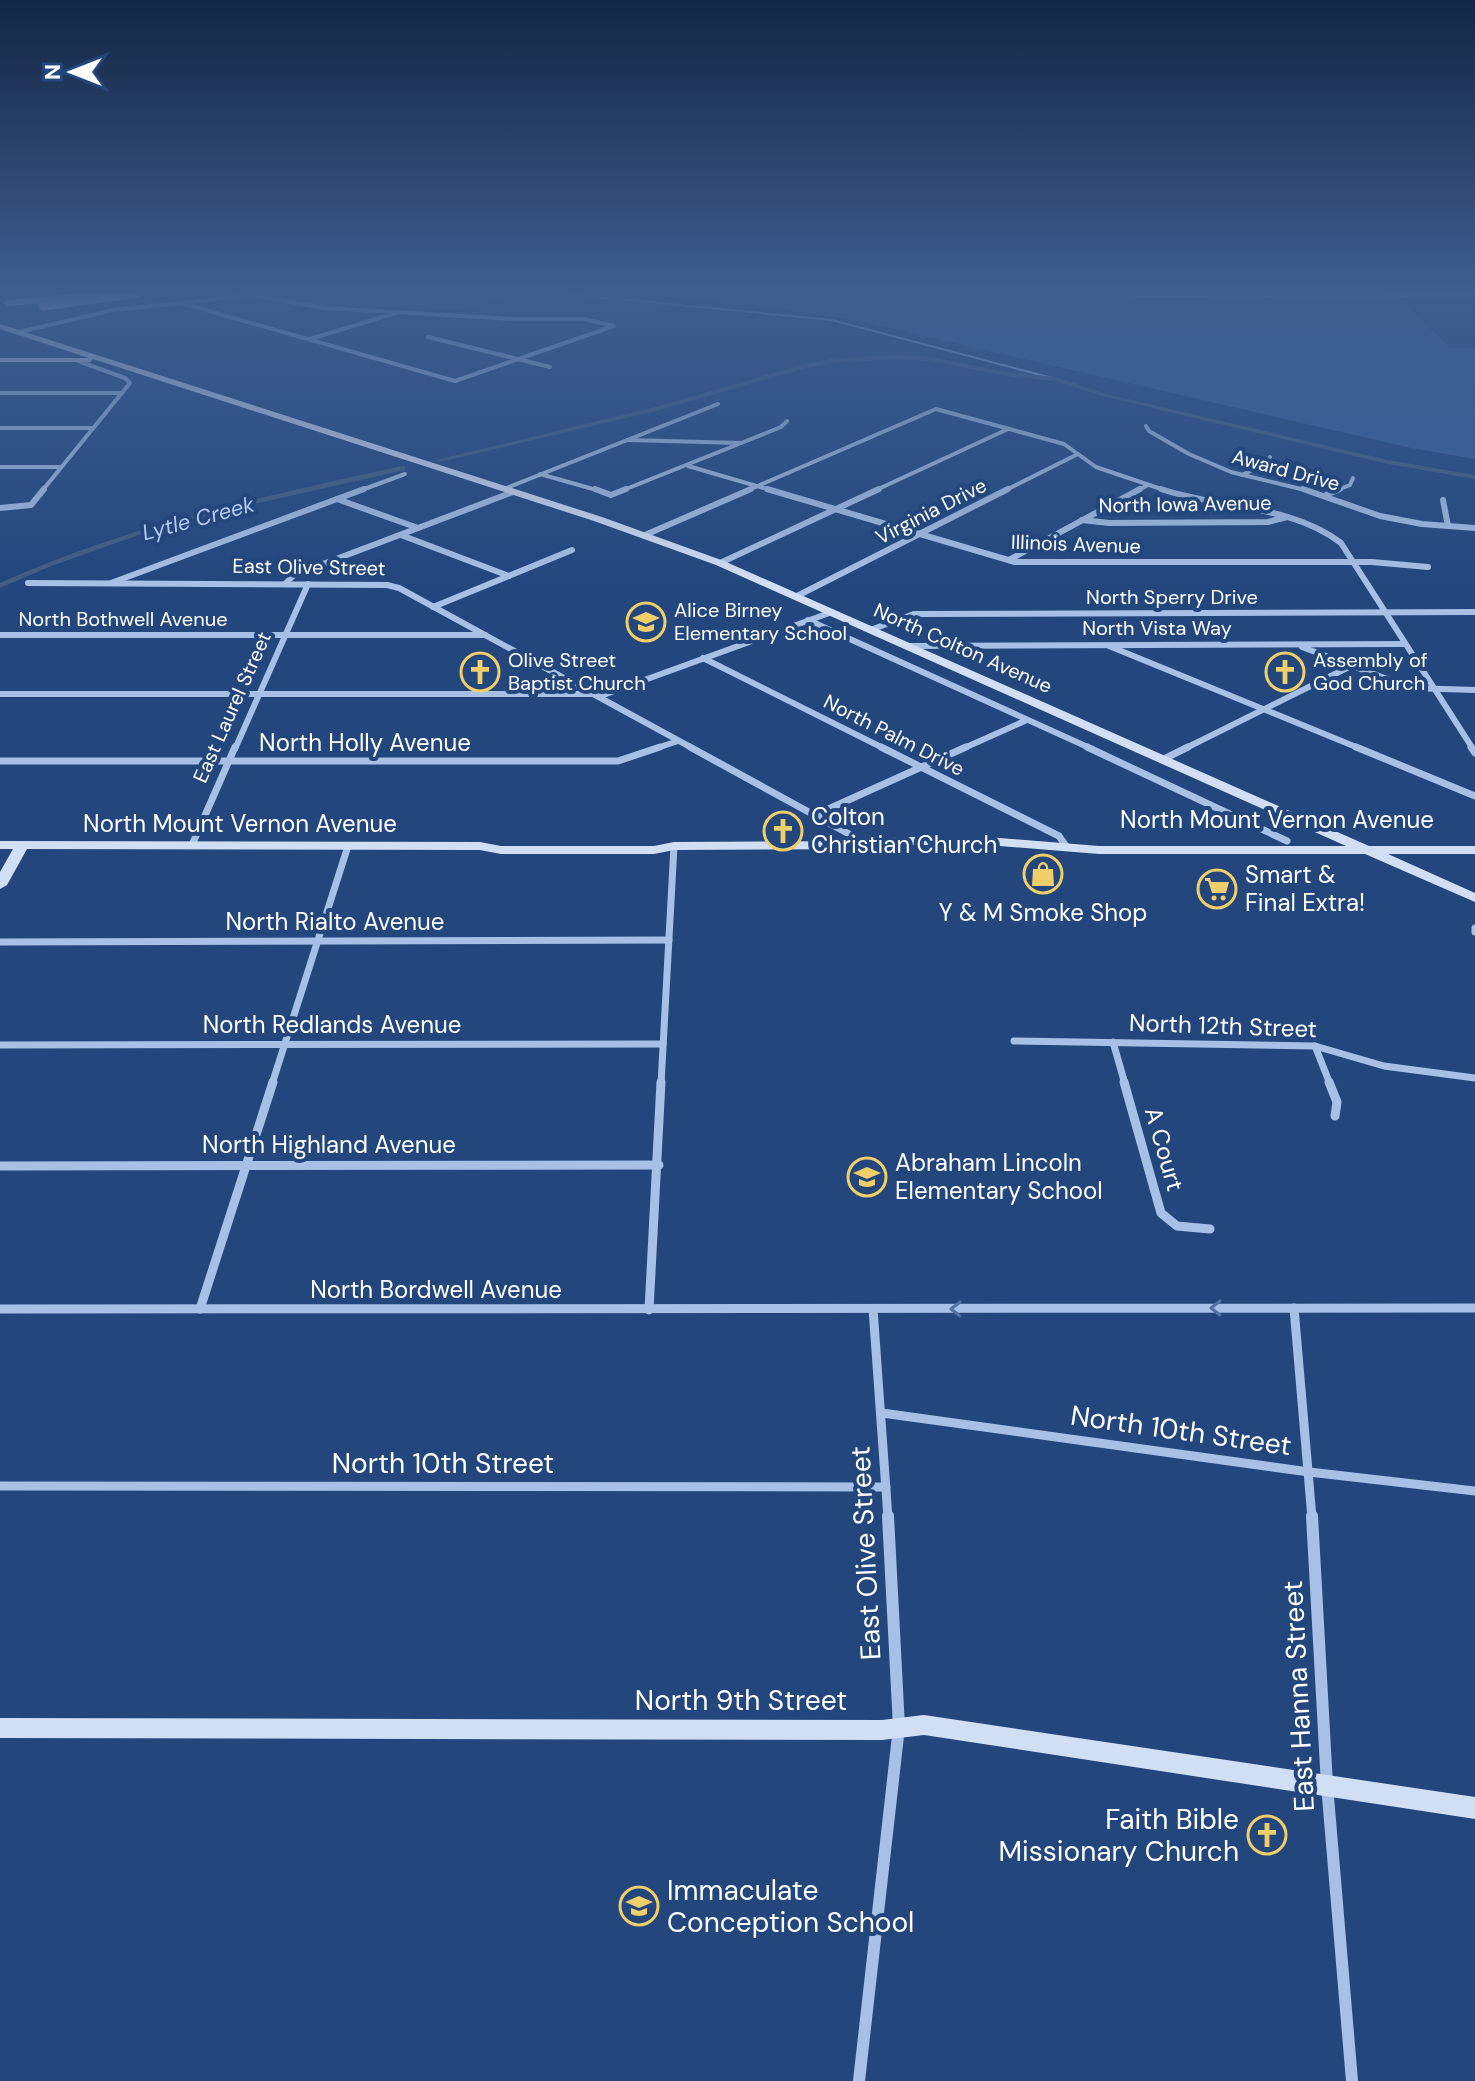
<svg xmlns="http://www.w3.org/2000/svg" width="1475" height="2081" font-family="'DM Sans',sans-serif">
	<style>
		.green { fill: #36609a }
		.lines { fill: none; stroke-linecap: round; stroke-linejoin: round }
		.stream { stroke: #9bbce6; stroke-width: 2 }
		.canal { fill: #435e85; fill-rule: evenodd }
		.street-far4 { stroke: #a7c1e6; stroke-width: 4 }
		.street-far3 { stroke: #a7c1e6; stroke-width: 6 }
		.street-far2 { stroke: #a7c1e6; stroke-width: 7 }
		.street-far1 { stroke: #a7c1e6; stroke-width: 9 }
		.street { stroke: #a7c1e6; stroke-width: 12 }
		.secondary { fill: #d1dff5; fill-rule: evenodd }
		.highway { fill: #fff; fill-rule: evenodd }
		.highway-bridge { stroke: #fff; stroke-width: 13 }
		.oneway { stroke: #5172a2 }
		.labels { text-anchor: middle; stroke-width: 8; stroke-linejoin: round; paint-order: stroke }
		.far-street-label { font-size: 20px; fill: #fff; stroke: #23477d }
		.far-poi-label { font-size: 20px; fill: #fff; stroke: #23477d; text-anchor: start }
		.far-water-label { font-size: 22px; font-style: italic; fill: #b2cbed; stroke: #23477d }
		.street-label { font-size: 24px; fill: #fff; stroke: #23477d }
		.poi-label { font-size: 24px; fill: #fff; stroke: #23477d; text-anchor: start }
		.near-street-label { font-size: 28px; fill: #fff; stroke: #23477d }
		.near-poi-label { font-size: 28px; fill: #fff; stroke: #23477d; text-anchor: end }
	</style>
	<rect width="100%" height="100%" fill="#23477d"/>
	<g class="green">
		<path d="M496 291 517 295 461 310 325 305 255 293 194 292Z"/>
		<path d="M582 291H1029L1102 297 1399 298 1450 348H1475V459L1411 448 855 320 753 305Z"/>
	</g>
	<g class="lines">
		<path class="stream" d="M536 291 832 320 1056 379"/>
		<g class="canal">
			<path d="M896 355 930 357 1012 373 1056 377 1106 394 1388 460 1475 475V479L1388 464 1102 396 1055 381 1012 377 930 361 896 359 830 363 802 369 656 411 440 462 436 460 652 408 801 365 830 359Z"/>
			<path d="M402 466H405V470L249 505 150 531 51 566 0 588V583C131 524 262 497 402 466Z"/>
		</g>
		<g class="street-far4">
			<path d="M1252 291 1260 295 1261 291"/>
			<path d="M252 295 324 308 515 319H584L614 326 455 381 181 303Z"/>
			<path d="M19 332 113 310 181 303"/>
			<path d="M428 337 550 367"/>
			<path d="M310 339 396 313"/>
			<path d="M0 393H122"/>
			<path d="M1146 426 1149 431 1189 454 1231 472 1309 491"/>
			<path d="M0 428H93"/>
			<path d="M628 440 741 443"/>
			<path d="M688 466 774 491"/>
			<path d="M0 467H61"/>
			<path d="M540 474 600 491"/>
			<path d="M1242 475 1267 463 1270 457"/>
			<path d="M504 489 718 404"/>
			<path d="M42 491 130 383 125 378 78 361"/>
			<path d="M359 491 405 474"/>
			<path d="M621 491 781 427 787 421"/>
			<path d="M746 491 936 409 1064 444 1096 467 1167 491"/>
			<path d="M874 491 1008 429"/>
			<path d="M1004 491 1078 454"/>
			<path d="M1137 491 1148 485"/>
			<path d="M1335 491 1350 485 1353 478"/>
		</g>
		<g class="street-far3">
			<path d="M595 489 611 495 626 489"/>
			<path d="M767 489 1015 562H1372L1428 567"/>
			<path d="M1161 489C1220 509 1290 504 1341 543L1473 749"/>
			<path d="M1303 489 1380 516 1422 524 1475 528"/>
			<path d="M1326 495 1340 489"/>
			<path d="M337 499 418 528"/>
			<path d="M1443 500 1448 526"/>
			<path d="M0 508 31 505 44 489"/>
			<path d="M1082 520 1109 523 1268 522 1287 517"/>
			<path d="M401 535 509 576"/>
			<path d="M645 535 751 489"/>
			<path d="M1009 560 1140 489"/>
			<path d="M720 563 879 489"/>
			<path d="M28 583 387 585 399 588 694 749"/>
			<path d="M111 583 364 489"/>
			<path d="M285 584 294 575 513 492"/>
			<path d="M797 596 1008 489"/>
			<path d="M433 607 572 550"/>
			<path d="M808 620 1092 749"/>
			<path d="M873 629 914 614 1475 612"/>
			<path d="M0 635H485"/>
			<path d="M909 646 1404 644"/>
			<path d="M1109 646 1361 749"/>
			<path d="M1302 647 1411 688 1475 690"/>
			<path d="M703 658 885 749"/>
			<path d="M0 694H606L832 612"/>
			<path d="M235 749 308 584"/>
			<path d="M654 749 678 741"/>
			<path d="M962 749 1027 720"/>
			<path d="M1184 749 1351 666"/>
		</g>
		<g class="street-far2">
			<path d="M690 747 849 834 857 845"/>
			<path d="M881 747 1059 836 1066 846"/>
			<path d="M1087 747 1287 841"/>
			<path d="M1356 747 1475 796"/>
			<path d="M1471 747 1475 753"/>
			<path d="M1164 759 1188 747"/>
			<path d="M0 761H618L660 747"/>
			<path d="M815 815 966 747"/>
			<path d="M192 845 235 747"/>
			<path d="M1475 928V932"/>
			<path d="M0 942 669 940"/>
			<path d="M1014 1041 1315 1046 1384 1066 1475 1078"/>
			<path d="M1113 1042 1125 1084"/>
			<path d="M0 1045 663 1044"/>
			<path d="M1315 1046 1330 1084"/>
			<path d="M272 1084 348 846"/>
			<path d="M661 1084 674 846"/>
		</g>
		<g class="street-far1">
			<path d="M1124 1082 1161 1213 1177 1226 1210 1229"/>
			<path d="M1329 1082 1337 1102 1335 1116"/>
			<path d="M0 1166 659 1165"/>
			<path d="M1294 1308 1312 1518"/>
			<path d="M0 1309 1475 1308"/>
			<path d="M200 1309 273 1082"/>
			<path d="M873 1309 888 1518"/>
			<path d="M649 1310 661 1082"/>
			<path d="M882 1413 1309 1472 1475 1491"/>
			<path d="M0 1486 886 1487"/>
		</g>
		<g class="street">
			<path d="M1312 1516 1327 1785 1352 2081"/>
			<path d="M859 2081 899 1727 888 1516"/>
		</g>
		<g class="secondary">
			<path d="M1050 291 1475 294V298L1132 297Z"/>
			<path d="M0 324 602 517 724 561 1369 846H1475V854H1388L1475 893V902L1365 854H1099L987 845H895L884 849 674 850 654 854H501L480 850 27 849 7 885 0 889V872L13 849H0V841L480 842 501 846H654L674 842 882 841 893 837H987L1099 846H1346L716 565 594 521 93 359 90 362H0V358H89L0 329Z"/>
			<path d="M924 1715 1475 1797V1819L924 1735 882 1740 0 1738V1718L882 1720Z"/>
		</g>
		<path class="highway" d="M69 295 75 298 73 300 8 306 2 303 8 300Z"/>
		<path class="highway-bridge" d="M44 304 138 291"/>
	</g>
	<defs><path id="oneway-chevron" d="M-2-3.5L2.5 0L-2 3.5" fill="none" stroke-width="1.6" stroke-linecap="round" stroke-linejoin="round" transform="scale(2)"/></defs>
	<g class="oneway">
		<use href="#oneway-chevron" transform="translate(1216 1308) rotate(-180)"/>
		<use href="#oneway-chevron" transform="translate(956 1309) rotate(180)"/>
	</g>
	<linearGradient id="sky" x2="0" y2="1"><stop stop-color="#132745"/><stop offset="0.5" stop-color="#3f5e8f"/><stop offset="1" stop-color="#3f5e8f" stop-opacity="0"/></linearGradient>
	<rect width="1475" height="583" fill="url(#sky)"/>
	<defs>
		<g id="school-ring" transform="scale(2)"><circle r="9.5" fill="#23477d" stroke="#f0ce6a" stroke-width="1.5"/><path d="M0-5L7-2L0 1L-7-2ZM-4 1L0 2.5L4 1V4Q0 6-4 4Z" fill="#f0ce6a"/></g>
		<g id="church-ring" transform="scale(2)"><circle r="9.5" fill="#23477d" stroke="#f0ce6a" stroke-width="1.5"/><path d="M-1.2-6h2.4v3.5h3.3v2.4h-3.3V6h-2.4V-.1h-3.3v-2.4h3.3Z" fill="#f0ce6a"/></g>
		<g id="shop-ring" transform="scale(2)"><circle r="9.5" fill="#23477d" stroke="#f0ce6a" stroke-width="1.5"/><path d="M-5-2.5h2.3a2.7 3.5 0 0 1 5.4 0H5L5.5 6h-11ZM-1.5-2.5h3a1.5 2.3 0 0 0-3 0Z" fill="#f0ce6a"/></g>
		<g id="supermarket-ring" transform="scale(2)"><circle r="9.5" fill="#23477d" stroke="#f0ce6a" stroke-width="1.5"/><path d="M-6-5.5h2.5l.6 2H6L4.5 2H-2.5L-4.4-4H-6ZM-1.5 3.2a1.3 1.3 0 1 0 .1 0ZM3 3.2a1.3 1.3 0 1 0 .1 0Z" fill="#f0ce6a"/></g>
	</defs>
	<g fill-rule="evenodd">
		<use href="#school-ring" x="646" y="622"/>
		<use href="#church-ring" x="480" y="672"/>
		<use href="#church-ring" x="1285" y="672"/>
		<use href="#church-ring" x="783" y="831"/>
		<use href="#shop-ring" x="1043" y="874"/>
		<use href="#supermarket-ring" x="1217" y="889"/>
		<use href="#school-ring" x="867" y="1177"/>
		<use href="#church-ring" x="1267" y="1835"/>
		<use href="#school-ring" x="639" y="1906"/>
	</g>
	<g class="labels">
		<g class="far-street-label">
			<text transform="translate(1286 470) rotate(15)" y="7">Award Drive</text>
			<text transform="translate(1185 504) rotate(-1)" y="7">North Iowa Avenue</text>
			<text transform="translate(931 511) rotate(-27)" y="7">Virginia Drive</text>
			<text transform="translate(1076 544) rotate(2)" y="7">Illinois Avenue</text>
			<text transform="translate(309 567) rotate(1)" y="7">East Olive Street</text>
			<text x="1172" y="604">North Sperry Drive</text>
			<text x="123" y="626">North Bothwell Avenue</text>
			<text x="1157" y="635">North Vista Way</text>
			<text transform="translate(963 648) rotate(24)" y="7">North Colton Avenue</text>
			<text transform="translate(232 707) rotate(-66)" y="7">East Laurel Street</text>
			<text transform="translate(894 735) rotate(27)" y="7">North Palm Drive</text>
		</g>
		<g class="far-poi-label">
			<text x="674" y="617">Alice Birney<tspan x="674" dy="23">Elementary School</tspan></text>
			<text x="508" y="667">Olive Street<tspan x="508" dy="23">Baptist Church</tspan></text>
			<text x="1313" y="667">Assembly of<tspan x="1313" dy="23">God Church</tspan></text>
		</g>
		<g class="far-water-label">
			<text transform="translate(198 518) rotate(-15)" y="8">Lytle Creek</text>
		</g>
		<g class="street-label">
			<text x="365" y="751">North Holly Avenue</text>
			<text x="1277" y="828">North Mount Vernon Avenue</text>
			<text x="240" y="832">North Mount Vernon Avenue</text>
			<text x="335" y="930">North Rialto Avenue</text>
			<text x="332" y="1033">North Redlands Avenue</text>
			<text transform="translate(1223 1026) rotate(2)" y="8">North 12th Street</text>
			<text x="329" y="1153">North Highland Avenue</text>
			<text transform="translate(1164 1149) rotate(74)" y="8">A Court</text>
			<text x="436" y="1298">North Bordwell Avenue</text>
		</g>
		<g class="poi-label">
			<text x="811" y="825">Colton<tspan x="811" dy="28">Christian Church</tspan></text>
			<text x="1245" y="883">Smart &amp;<tspan x="1245" dy="28">Final Extra!</tspan></text>
			<text x="1043" y="921" text-anchor="middle">Y &amp; M Smoke Shop</text>
			<text x="895" y="1171">Abraham Lincoln<tspan x="895" dy="28">Elementary School</tspan></text>
		</g>
		<g class="near-street-label">
			<text transform="translate(1181 1430) rotate(8)" y="10">North 10th Street</text>
			<text x="443" y="1473">North 10th Street</text>
			<text transform="translate(865 1553) rotate(-93)" y="10">East Olive Street</text>
			<text transform="translate(1298 1696) rotate(-93)" y="10">East Hanna Street</text>
			<text x="741" y="1710">North 9th Street</text>
		</g>
		<g class="near-poi-label">
			<text x="1239" y="1829">Faith Bible<tspan x="1239" dy="32">Missionary Church</tspan></text>
			<text x="667" y="1900" text-anchor="start">Immaculate<tspan x="667" dy="32">Conception School</tspan></text>
		</g>
	</g>
	<g transform="translate(72 72) rotate(270)" stroke="#23477d" stroke-width="6" paint-order="stroke">
	<path d="M0-6L14 30L0 20L-14 30Z" fill="#ffffff"/>
	<text y="-12" font-size="22" font-weight="bold" text-anchor="middle" fill="#ffffff">N</text>
	</g>
</svg>
